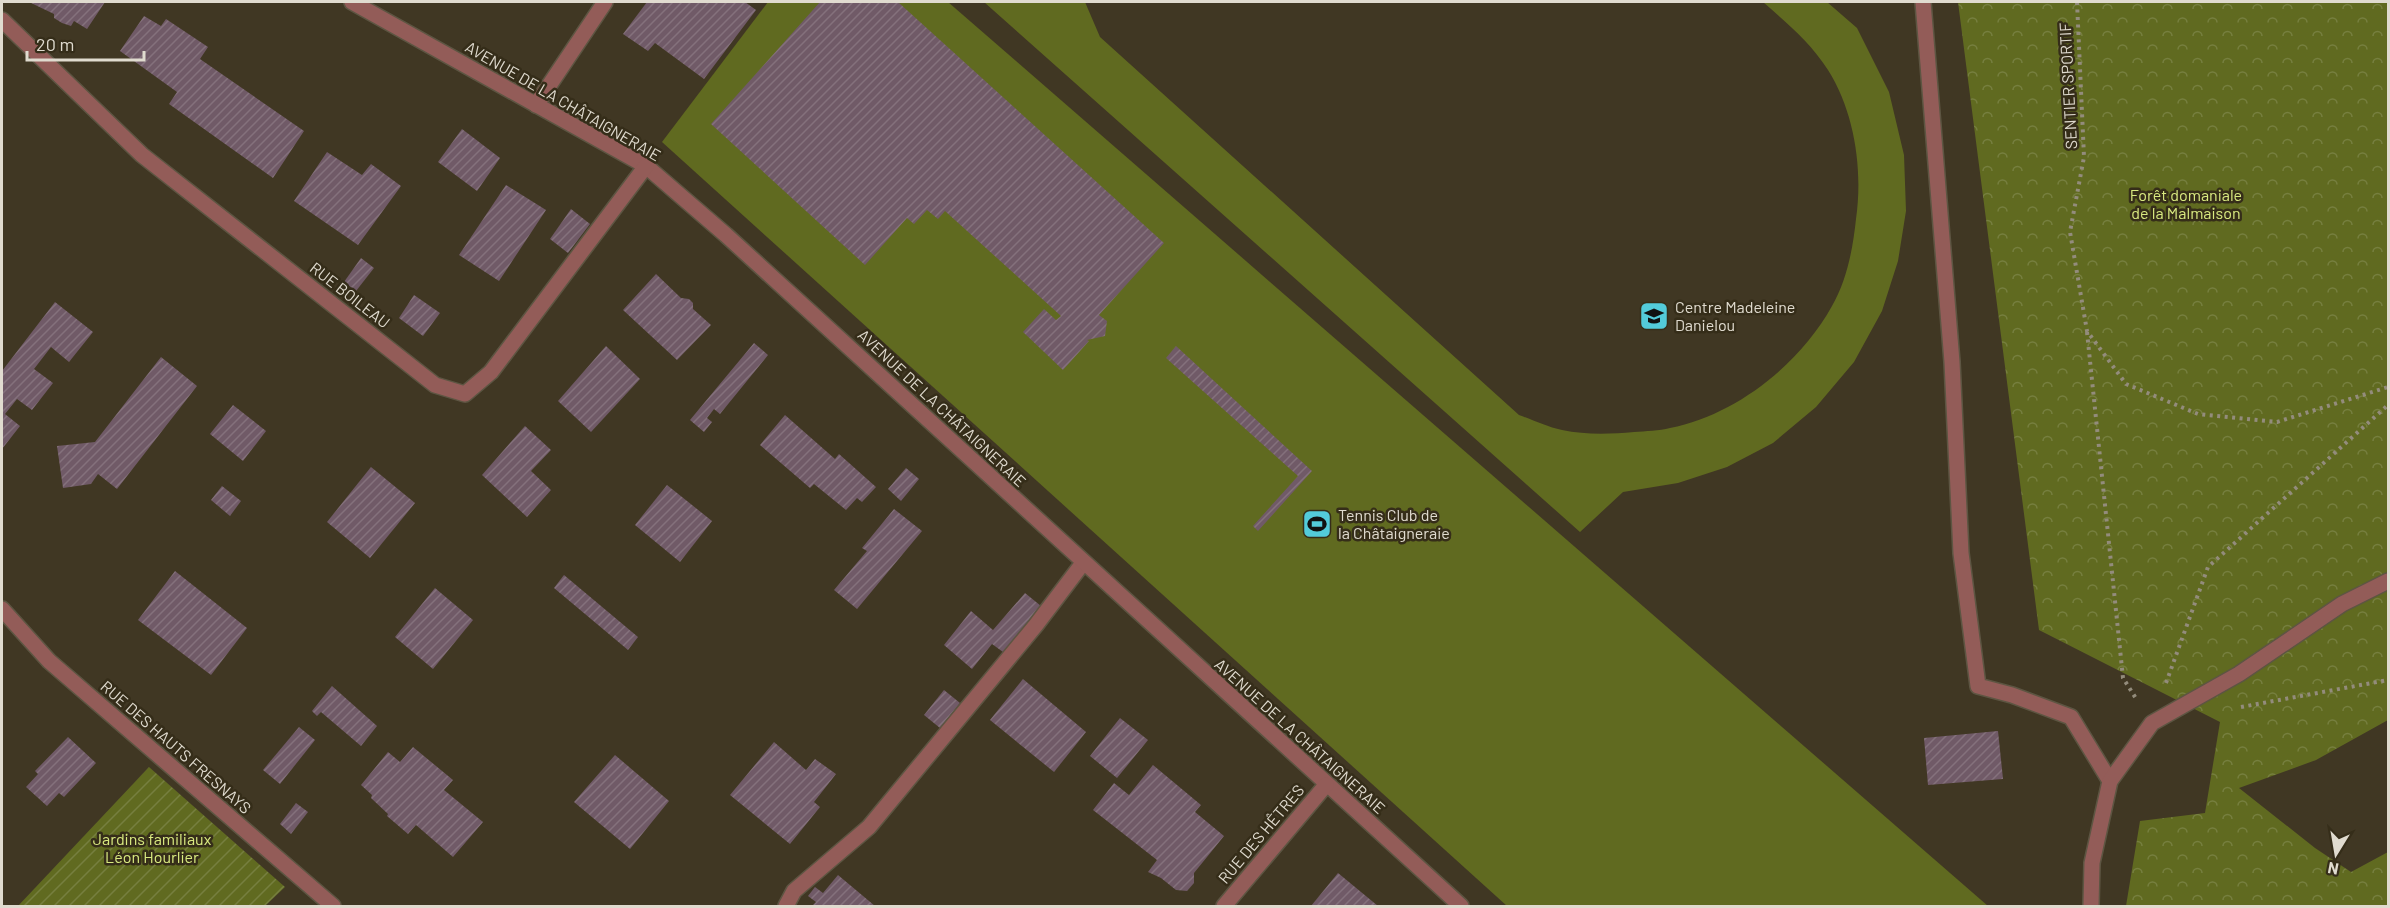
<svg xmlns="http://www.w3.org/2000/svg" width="2390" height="908" font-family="Barlow,sans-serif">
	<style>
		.forest { fill: url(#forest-crowns) }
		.garden { fill: url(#garden-furrows) }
		.pitch { fill: #606a20 }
		.building { fill: url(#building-hatch) }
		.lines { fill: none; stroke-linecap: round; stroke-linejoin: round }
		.service-casing { stroke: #5d5542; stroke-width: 18 }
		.minor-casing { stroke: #5d5542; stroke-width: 18 }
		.path { stroke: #938c7c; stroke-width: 4; stroke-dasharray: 3 4.5; stroke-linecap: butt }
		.service { stroke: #935c58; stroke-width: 15 }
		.minor { stroke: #935c58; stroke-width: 15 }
		.labels { text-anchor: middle; stroke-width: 5; stroke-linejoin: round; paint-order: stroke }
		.street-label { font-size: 16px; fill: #e0dbcf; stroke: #352d19 }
		.park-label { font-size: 16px; fill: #d9ea80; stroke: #352d19 }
		.poi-label { font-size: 16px; fill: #e0dbcf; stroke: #352d19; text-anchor: start }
	</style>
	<defs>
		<pattern id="forest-crowns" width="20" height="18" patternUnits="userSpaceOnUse" patternTransform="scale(1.5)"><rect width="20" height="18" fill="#606a20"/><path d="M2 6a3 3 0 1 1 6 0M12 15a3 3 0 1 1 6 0" fill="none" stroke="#767f3f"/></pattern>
		<pattern id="garden-furrows" width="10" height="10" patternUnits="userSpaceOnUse" patternTransform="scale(1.5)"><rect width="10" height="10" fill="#606a20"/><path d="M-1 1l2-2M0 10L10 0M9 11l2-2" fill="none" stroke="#767f3f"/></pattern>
		<pattern id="building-hatch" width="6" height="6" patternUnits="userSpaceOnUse" patternTransform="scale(1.5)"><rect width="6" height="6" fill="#705a67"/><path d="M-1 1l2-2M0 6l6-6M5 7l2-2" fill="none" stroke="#84717c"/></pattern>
	</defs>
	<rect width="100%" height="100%" fill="#403723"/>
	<path class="forest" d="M1958 2H2388V720L2316 760 2239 788 2315 848 2351 872 2388 852V906H2126L2140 821 2205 813 2220 722 2039 630Z"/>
	<path class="garden" d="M149 767 285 887 265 906H18Z"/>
	<g class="pitch">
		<path d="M768 2H948L1988 906H1507L662 142Z"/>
		<path d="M984 2H1085L1100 37 1519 415C1533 420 1547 427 1562 430 1585 435 1611 434 1634 432 1646 431 1659 431 1670 428 1736 415 1800 364 1832 306 1847 280 1853 248 1856 219 1863 170 1855 113 1828 70 1810 42 1788 24 1763 2H1827L1857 28 1889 92 1904 155 1906 211 1898 261 1882 311 1854 362 1816 407 1773 443 1727 467 1678 483 1623 492 1580 532Z"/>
	</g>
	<g class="building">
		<path d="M29 2H105L87 29 74 21 71 26 62 23 54 18V14Z"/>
		<path d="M647 2H745L756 10 704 79 655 43 648 51 623 34Z"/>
		<path d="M820 2H898L1164 243 1099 315 1107 321 1105 336 1087 340 1089 341 1063 370 1023 332 1044 309 1056 320 1061 316 945 211 938 219 927 210 914 224 907 218 865 265 711 124Z"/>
		<path d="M144 16 161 26 166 19 208 47 200 59 304 131 273 178 169 104 177 92 120 51Z"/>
		<path d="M462 129 500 158 477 191 438 162Z"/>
		<path d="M327 152 362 175 371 164 401 186 358 245 294 201Z"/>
		<path d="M506 185 546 210 499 281 459 255Z"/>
		<path d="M571 209 590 224 568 253 550 239Z"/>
		<path d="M361 258 374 268 356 291 344 282Z"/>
		<path d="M656 274 681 298 689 299 693 303V309L711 325 677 360 623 310Z"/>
		<path d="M414 295 440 313 423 336 399 318Z"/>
		<path d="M55 302 93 332 69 362 51 347 34 369 53 383 32 410 17 399 5 414 20 426 2 449V371Z"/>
		<path d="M754 343 768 355 720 414 714 409 707 418 712 422 704 432 690 420Z"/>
		<path d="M606 346 640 379 591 432 558 401Z"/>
		<path d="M1176 346 1312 471 1258 531 1253 526 1298 476 1166 358Z"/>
		<path d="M161 357 197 386 117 489 98 474 91 484 63 488 57 446 95 442Z"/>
		<path d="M233 405 266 431 243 461 210 434Z"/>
		<path d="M785 415 835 459 839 454 876 487 862 502 857 498 846 510 814 484 810 488 760 445Z"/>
		<path d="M525 426 551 450 531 471 551 490 527 517 482 475Z"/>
		<path d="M371 467 415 503 370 558 327 522Z"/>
		<path d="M906 468 919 479 901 501 888 489Z"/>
		<path d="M667 485 712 521 680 562 635 525Z"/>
		<path d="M222 486 241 501 230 516 211 500Z"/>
		<path d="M894 509 922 531 857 609 834 590 867 551 862 548Z"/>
		<path d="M175 571 247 628 211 675 138 620Z"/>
		<path d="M564 575 638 637 628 650 554 588Z"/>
		<path d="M435 588 473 620 433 669 395 637Z"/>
		<path d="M1025 593 1041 606 1003 652 992 644 972 669 944 645 971 611 993 630Z"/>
		<path d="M1023 679 1086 732 1054 772 990 720Z"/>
		<path d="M332 686 377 726 361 746 321 712 317 716 312 711Z"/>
		<path d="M944 690 960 703 940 728 924 715Z"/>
		<path d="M1120 718 1148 740 1117 778 1090 756Z"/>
		<path d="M299 727 315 740 280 784 263 770Z"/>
		<path d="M1998 731 2003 779 1928 785 1924 738Z"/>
		<path d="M68 737 96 763 64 797 59 793 47 806 26 787 38 774 35 771Z"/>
		<path d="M774 742 806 770 815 759 836 774 814 802 820 807 790 844 730 795Z"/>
		<path d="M413 747 453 780 444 790 483 822 453 857 416 825 408 834 387 816 388 814 371 798 372 795 361 785 388 752 400 762Z"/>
		<path d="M615 755 669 801 630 849 574 802Z"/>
		<path d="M1153 765 1201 805 1195 812 1224 836 1194 873V883L1187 891 1176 890 1161 878 1148 872 1157 860 1093 810 1114 783 1129 795Z"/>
		<path d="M296 803 308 812 291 834 280 824Z"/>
		<path d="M1338 873 1378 906H1311Z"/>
		<path d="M838 875 875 906H812L816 902 808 896 815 887 823 893Z"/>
	</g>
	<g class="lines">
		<g class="service-casing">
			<g id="service">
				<path d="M1923 2 1952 362 1961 553 1978 686 2012 695 2071 717 2110 781"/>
				<path d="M536 105 605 2"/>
				<path d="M786 906 794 891 869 827 1036 625 1083 563"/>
				<path d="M2091 906 2092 863 2110 781 2152 723 2239 674 2342 604 2388 581"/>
			</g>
		</g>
		<g class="minor-casing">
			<g id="minor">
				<path d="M352 2 646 166 726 235 1461 906"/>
				<path d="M2 20 142 155 435 385 465 394 491 372 646 166"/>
				<path d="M2 609 49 661 333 906"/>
				<path d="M1224 906 1326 785"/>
			</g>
		</g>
		<g class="path">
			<path d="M2077 2 2084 157 2070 232 2087 331 2126 384 2198 414 2277 422 2388 387"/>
			<path d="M2087 332 2123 678 2137 700"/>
			<path d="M2166 683 2208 567 2388 405"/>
			<path d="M2241 707 2388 680"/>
		</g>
		<use href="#service" class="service"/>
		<use href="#minor" class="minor"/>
	</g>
	<defs>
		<g id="school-square" transform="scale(1.5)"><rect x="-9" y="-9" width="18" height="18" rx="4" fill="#53cbda" stroke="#352d19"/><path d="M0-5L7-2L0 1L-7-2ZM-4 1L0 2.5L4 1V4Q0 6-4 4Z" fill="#111"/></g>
		<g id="stadium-square" transform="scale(1.5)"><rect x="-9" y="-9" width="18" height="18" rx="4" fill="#53cbda" stroke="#352d19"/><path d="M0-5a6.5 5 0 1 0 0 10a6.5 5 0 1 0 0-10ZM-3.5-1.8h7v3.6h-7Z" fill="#111"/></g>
	</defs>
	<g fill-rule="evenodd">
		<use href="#school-square" x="1654" y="316"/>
		<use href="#stadium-square" x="1317" y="524"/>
	</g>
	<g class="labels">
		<g class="street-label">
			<text transform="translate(2068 86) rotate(-93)" y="6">SENTIER SPORTIF</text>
			<text transform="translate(563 101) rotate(30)" y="6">AVENUE DE LA CHÂTAIGNERAIE</text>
			<text transform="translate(350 295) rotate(38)" y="6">RUE BOILEAU</text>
			<text transform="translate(942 408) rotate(43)" y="6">AVENUE DE LA CHÂTAIGNERAIE</text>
			<text transform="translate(1300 736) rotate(42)" y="6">AVENUE DE LA CHÂTAIGNERAIE</text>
			<text transform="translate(176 747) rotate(41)" y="6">RUE DES HAUTS FRESNAYS</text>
			<text transform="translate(1261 834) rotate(-50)" y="6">RUE DES HÊTRES</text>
		</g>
		<g class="park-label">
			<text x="2186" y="201">Forêt domaniale<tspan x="2186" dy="18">de la Malmaison</tspan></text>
			<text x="152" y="845">Jardins familiaux<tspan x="152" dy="18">Léon Hourlier</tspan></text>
		</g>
		<g class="poi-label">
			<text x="1675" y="313">Centre Madeleine<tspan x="1675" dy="18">Danielou</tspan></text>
			<text x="1338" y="521">Tennis Club de<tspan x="1338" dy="18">la Châtaigneraie</tspan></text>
		</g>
	</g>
	<rect width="2390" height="908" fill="none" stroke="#e0dbcf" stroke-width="6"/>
	<g transform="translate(2336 854) rotate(191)" stroke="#352d19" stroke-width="4.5" paint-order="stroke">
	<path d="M0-4.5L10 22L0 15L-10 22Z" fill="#e0dbcf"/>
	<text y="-9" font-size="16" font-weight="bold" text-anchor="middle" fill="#e0dbcf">N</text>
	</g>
	<path d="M27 51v9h117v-9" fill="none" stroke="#e0dbcf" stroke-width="3"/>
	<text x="36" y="51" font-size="18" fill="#e0dbcf" stroke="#352d19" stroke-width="4.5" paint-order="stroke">20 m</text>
</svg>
